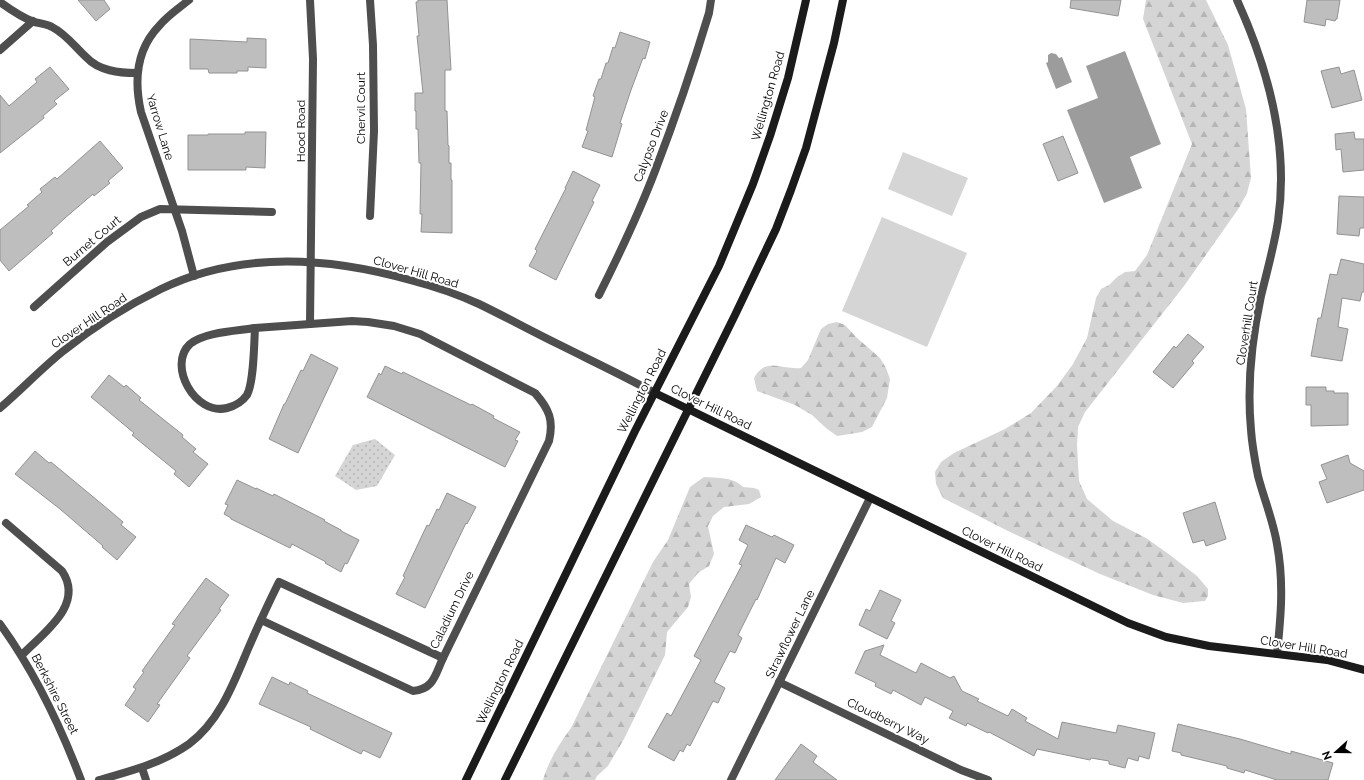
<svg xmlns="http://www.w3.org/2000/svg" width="1364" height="780" font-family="Raleway,sans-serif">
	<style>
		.forest { fill: url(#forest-firs) }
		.park { fill: url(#park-dots) }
		.pitch { fill: #d5d5d5 }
		.water { fill: #9c9c9c }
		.building { fill: #bebebe; stroke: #929292 }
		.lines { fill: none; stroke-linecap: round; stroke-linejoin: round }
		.lane { stroke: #4e4e4e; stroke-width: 8 }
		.street { stroke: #4e4e4e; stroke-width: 8 }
		.secondary { stroke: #1b1b1b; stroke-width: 8 }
		.labels { text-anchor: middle; stroke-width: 4; stroke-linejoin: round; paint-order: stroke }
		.street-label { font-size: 12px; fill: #000; stroke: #fff }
	</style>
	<defs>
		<pattern id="forest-firs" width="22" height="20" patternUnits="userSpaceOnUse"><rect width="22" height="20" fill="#d5d5d5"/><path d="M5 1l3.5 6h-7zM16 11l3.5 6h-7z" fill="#b5b5b5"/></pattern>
		<pattern id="park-dots" width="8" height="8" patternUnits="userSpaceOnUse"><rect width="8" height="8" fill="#d5d5d5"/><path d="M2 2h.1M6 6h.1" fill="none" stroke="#b5b5b5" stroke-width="1.8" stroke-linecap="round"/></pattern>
	</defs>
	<rect width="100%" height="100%" fill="#fff"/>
	<g class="forest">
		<path d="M1146 0H1206L1228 45 1246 109 1251 178 1247 193 1239 208 1184 286 1085 412 1078 427 1077 445 1079 481 1087 499 1113 521 1146 538 1170 555 1197 576 1208 589V596L1205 601 1183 603 1153 595 1100 574 1008 531 943 498 936 484 935 472 941 462 954 453 1005 429 1031 413 1057 386 1073 364 1087 338 1096 298 1101 289 1109 285 1116 278 1125 272 1135 271 1147 255 1192 144 1143 19Z"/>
		<path d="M837 322 845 325 856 337 880 358 886 368 890 379 887 398 872 427 862 432 837 436 826 428 812 415 795 405 757 391 754 378C766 356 782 370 801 368L808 360 821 329 828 324Z"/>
		<path d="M704 477C718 478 734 477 743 487L754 488 759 490 761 497 749 504 724 507 713 516 708 526 714 554 709 566 698 573 689 584 691 597 688 607 667 632 665 655 624 739 608 766 597 776 595 780H543C549 760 559 744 571 728L653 562 668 540 690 487Z"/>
	</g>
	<path class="park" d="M375 439 395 455 377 486 356 490 335 476 353 445Z"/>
	<g class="pitch">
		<path d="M903 152 968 178 952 216 888 189Z"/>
		<path d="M882 217 967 253 927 347 842 311Z"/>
	</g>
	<g class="water">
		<path d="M1125 51 1161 144 1130 157 1142 188 1104 203 1067 110 1098 98 1086 66Z"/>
		<path d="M1051 53 1056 54 1059 58 1062 57 1072 82 1056 89 1046 63 1048 62V55Z"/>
	</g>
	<g class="building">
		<path d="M78 0H104L110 9 96 21Z"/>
		<path d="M418 0H447L451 70H445V111H447L448 145 449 146V163H451V180H452V233L421 232 422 214H420L421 163H419L418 129H416V111H415V93H423L417 36H419L416 2H418Z"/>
		<path d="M1071 0H1121L1118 16 1070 8Z"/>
		<path d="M1307 0H1340L1337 19H1336L1335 21 1326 19 1325 26 1304 22Z"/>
		<path d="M620 32 650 42 645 59 643 58 631 90 620 123 622 124 612 157 582 147 588 131 586 130 595 97 593 96 599 79H601L606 63H608L613 47 615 48Z"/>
		<path d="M247 38 266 39V68L248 67V71H237V73H209L208 69H190V39L247 42Z"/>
		<path d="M50 67 69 89 54 101 57 104 43 116 44 118 0 153V95L9 106 37 82 35 79Z"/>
		<path d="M1339 67 1341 74 1354 70 1362 100 1332 108 1321 71Z"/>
		<path d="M245 132H266L265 168 246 167V170H188V135H208V134H245Z"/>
		<path d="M1354 132 1355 139H1364V170L1343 172 1341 149 1336 150 1335 134Z"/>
		<path d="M1063 136 1078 173 1058 181 1043 144Z"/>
		<path d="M100 141 123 168 108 181 110 183 94 196 93 194 65 218 51 231 53 233 9 271 0 260V230L29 206 27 205 42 192 40 189 55 177 57 179Z"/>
		<path d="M573 171 600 185 592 201 594 202 556 280 529 266 537 251 535 249 566 188H565Z"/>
		<path d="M1339 196 1364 197V228H1360L1359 236 1337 234Z"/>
		<path d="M1341 259 1364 264V292H1362L1360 301 1342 298 1338 327 1348 329 1342 361 1311 356 1318 318H1321L1330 274 1337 275Z"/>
		<path d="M1188 334 1204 347 1192 361 1194 363 1173 388 1153 372 1174 346 1176 348Z"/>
		<path d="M311 354 338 368 298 453 269 439 284 404H285L301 370 303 371Z"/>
		<path d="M385 366 402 374 403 372 471 405 472 404 494 416 493 418 520 432 515 440 518 441 505 467 367 397 379 373 381 375Z"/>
		<path d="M109 375 124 387 126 385 141 398 139 400 183 435 182 437 196 449 193 452 208 464 189 487 174 474 176 471 132 435 134 433 91 397Z"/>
		<path d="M1306 387H1326V391H1334V393H1348V425L1311 426V405H1306Z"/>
		<path d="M35 451 49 463 51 462 109 510 123 522 121 525 136 537 117 560 102 547 103 546 60 509 15 474Z"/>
		<path d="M1348 455 1350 463 1364 471V490L1327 503 1319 482 1327 479 1321 465Z"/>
		<path d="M237 480 256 489V488L273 496 274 494 325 520 324 521 341 530V531L359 540 347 564 345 563 341 572 325 563 326 562 292 544 290 548 231 519V518L224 514 228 505 225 504Z"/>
		<path d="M447 493 476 507 467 524 466 523 425 608 396 594 405 577 403 576 427 525 429 526 437 509 439 510Z"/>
		<path d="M1215 502 1226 539 1206 546 1204 540 1193 543 1183 513Z"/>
		<path d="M746 525 772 537 774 535 794 545 785 563 776 558 757 600 756 599 738 635 742 638 735 653 730 651 714 682 725 688 718 703 713 701 690 746 687 744 683 752 680 750 674 761 648 747 667 713 671 716 701 660 694 656 742 565 739 564 748 545 739 540Z"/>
		<path d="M206 578 229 595 219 609 221 610 187 656 190 658 157 704 160 705 148 722 125 705 136 689 133 687 144 672 142 671 175 625 172 624Z"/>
		<path d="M880 590 901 600 891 621 895 623 887 639 859 625 866 609 870 611Z"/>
		<path d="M884 645 880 655 916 673 921 663 950 678 954 676 962 691 979 699 977 701 1008 716 1012 709 1027 718 1025 721 1058 739 1062 722 1116 733 1118 725 1155 733 1149 759 1139 756 1138 761 1128 758 1125 768 1109 764V761L1091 758 1090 760 1037 749 1034 756 989 732 988 733 967 723 966 726 949 718 953 711 925 697 921 705 893 690 891 694 875 686 876 683 855 673 865 651Z"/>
		<path d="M272 677 289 685 290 682 308 691 307 693 392 733 380 758 363 750 361 754 310 729 311 727 259 704Z"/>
		<path d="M1178 724 1240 739 1291 754V751L1333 763 1328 780H1277L1245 770 1244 773 1227 768V766L1181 755V753L1172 751Z"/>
		<path d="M801 744 817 756 813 762 837 780H775Z"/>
	</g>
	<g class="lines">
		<g class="lane">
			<path d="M6 523 62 571C85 605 43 633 22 655"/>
			<path d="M261 620 413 691C434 689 435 675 443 658"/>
		</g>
		<g class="street">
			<path d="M189 0C179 8 167 16 159 26 136 50 134 81 141 112L182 231 194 276"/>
			<path d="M310 0 313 59 310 324"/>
			<path d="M1237 0C1268 68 1289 146 1278 221 1274 247 1267 271 1261 296 1252 338 1247 387 1251 430 1252 445 1255 461 1258 476 1264 499 1273 520 1277 544 1284 582 1281 616 1277 654"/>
			<path d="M0 2C11 10 21 17 34 22 40 23 47 24 52 27 66 34 75 47 86 57 99 71 119 73 137 73"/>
			<path d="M0 50 33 21"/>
			<path d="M370 216 374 131 373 45 370 0"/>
			<path d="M599 295C619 255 639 213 655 171 675 119 693 66 709 13L711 0"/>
			<path d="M34 307 107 242 141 217 160 209 272 212"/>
			<path d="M255 328C254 344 254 382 247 395 242 402 235 406 227 408 195 416 167 365 190 344 205 332 236 331 255 328Z"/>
			<path d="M0 408C21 390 40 370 62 352 92 328 126 306 161 289 239 251 328 257 410 280 433 286 457 294 479 304 506 317 533 332 560 345 592 361 624 376 655 393"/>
			<path d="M0 624C35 672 60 725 81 780"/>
			<path d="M779 682 961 770 988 780"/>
			<path d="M142 768 146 780"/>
			<path d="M99 780C131 771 162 763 189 744 220 721 234 682 248 649 258 626 268 604 279 582L443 658 549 441C554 420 549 409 535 393L420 334 394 326 368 322 352 321 255 328"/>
			<path d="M731 780 870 498"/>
		</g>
		<g class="secondary">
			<path d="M655 393 1128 623 1166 637 1209 646 1327 660 1364 670"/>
			<path d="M466 780 635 431 719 266 753 184 770 136 788 78 806 0"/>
			<path d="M505 780 735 315 776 229 791 190 806 148 834 43 843 0"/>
		</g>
	</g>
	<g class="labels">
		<g class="street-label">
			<text transform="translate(768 96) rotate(-74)" y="4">Wellington Road</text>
			<text transform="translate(361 108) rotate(-90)" y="4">Chervil Court</text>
			<text transform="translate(160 127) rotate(73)" y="4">Yarrow Lane</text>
			<text transform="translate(301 131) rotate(-90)" y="4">Hood Road</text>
			<text transform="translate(651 146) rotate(-69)" y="4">Calypso Drive</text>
			<text transform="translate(92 241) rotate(-40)" y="4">Burnet Court</text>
			<text transform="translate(416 272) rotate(16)" y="4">Clover Hill Road</text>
			<text transform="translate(89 321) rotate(-34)" y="4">Clover Hill Road</text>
			<text transform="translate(1247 323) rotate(-81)" y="4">Cloverhill Court</text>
			<text transform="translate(642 391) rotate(-63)" y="4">Wellington Road</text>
			<text transform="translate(711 407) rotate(26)" y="4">Clover Hill Road</text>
			<text transform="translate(1002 549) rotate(26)" y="4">Clover Hill Road</text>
			<text transform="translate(452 610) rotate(-64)" y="4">Caladium Drive</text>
			<text transform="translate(790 634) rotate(-64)" y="4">Strawflower Lane</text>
			<text transform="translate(1304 647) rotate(9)" y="4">Clover Hill Road</text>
			<text transform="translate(500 682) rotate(-64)" y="4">Wellington Road</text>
			<text transform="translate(55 694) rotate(63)" y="4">Berkshire Street</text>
			<text transform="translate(888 721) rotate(26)" y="4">Cloudberry Way</text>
		</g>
	</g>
	<g transform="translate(1336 752) rotate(249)" stroke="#ffffff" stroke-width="3" paint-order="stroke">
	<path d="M0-3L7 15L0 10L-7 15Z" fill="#000000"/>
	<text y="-6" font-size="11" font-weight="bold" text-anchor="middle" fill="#000000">N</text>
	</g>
</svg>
